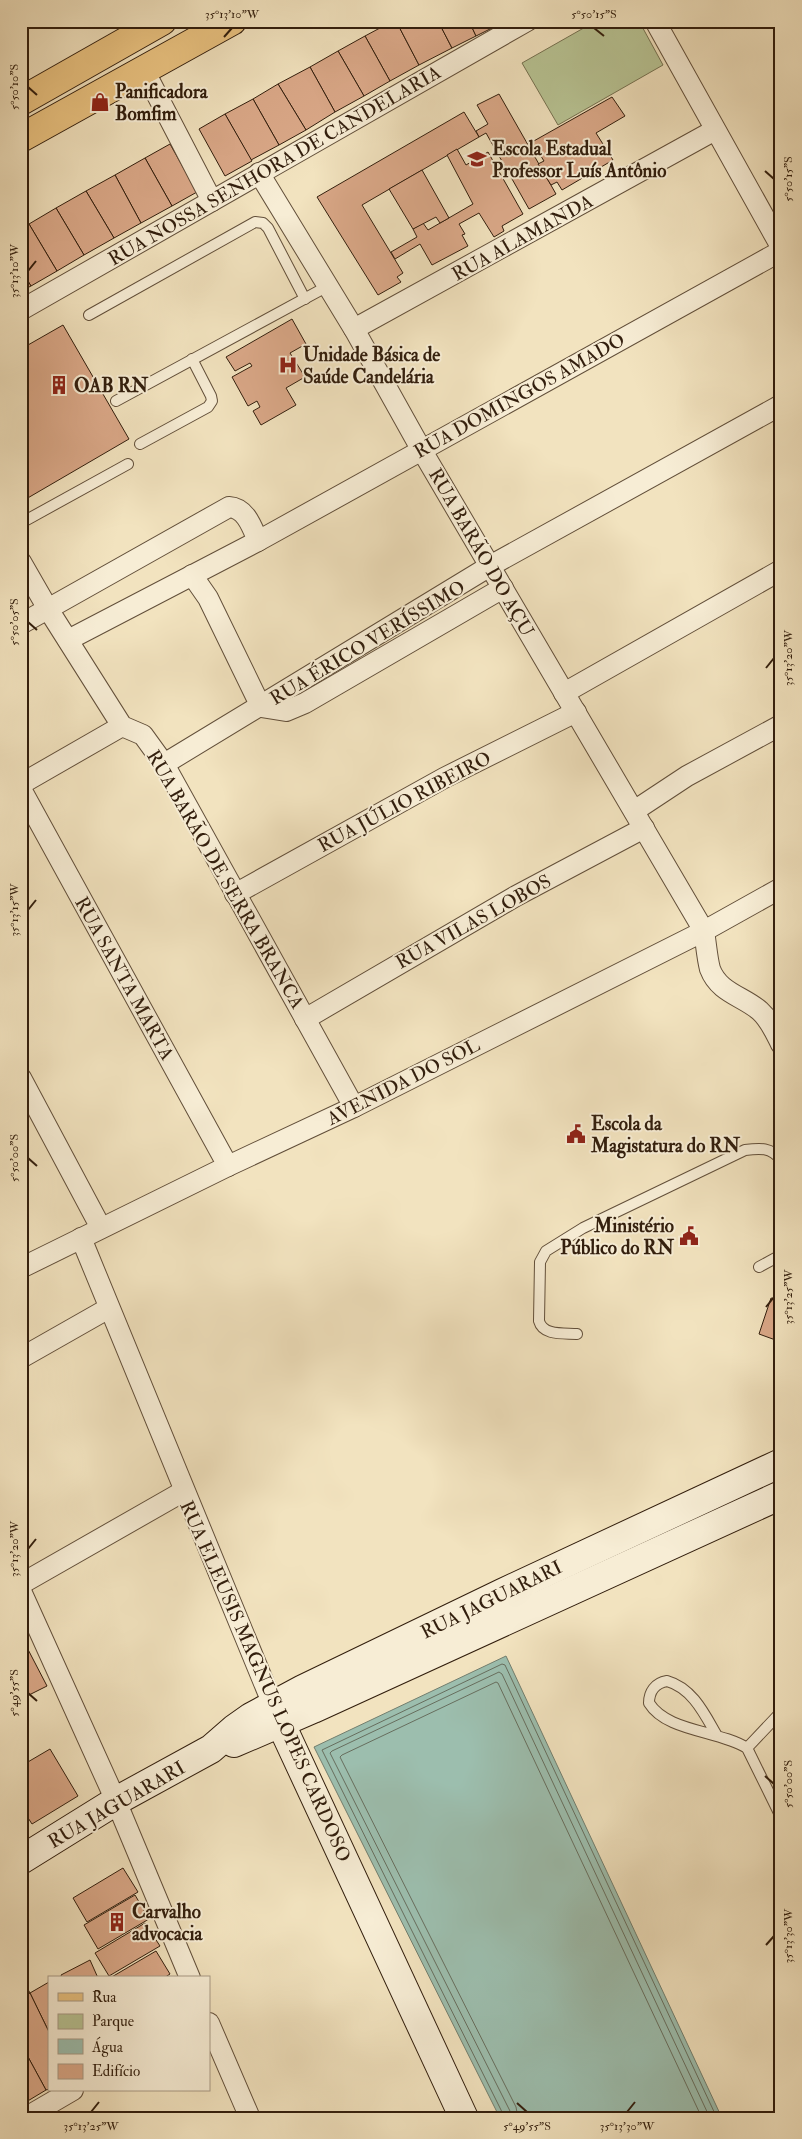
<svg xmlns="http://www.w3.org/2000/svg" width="802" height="2139" font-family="'IM FELL Double Pica',serif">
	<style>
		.green { fill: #b8c494; stroke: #757150 }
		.water { fill: #9cbeae; stroke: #727e6e }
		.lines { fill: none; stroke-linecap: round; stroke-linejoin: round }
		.shore { stroke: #676e5e; stroke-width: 1 }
		.building { fill: #daa888; stroke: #321e0d }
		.lane-casing { stroke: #624f3a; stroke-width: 12 }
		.street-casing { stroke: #624f3a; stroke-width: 22 }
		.secondary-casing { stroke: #321e0d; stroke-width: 30 }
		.primary-casing { stroke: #321e0d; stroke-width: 30 }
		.lane { stroke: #f7edd5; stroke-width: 10 }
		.street { stroke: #f7edd5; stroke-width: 20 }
		.secondary { stroke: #f7edd5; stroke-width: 28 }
		.primary { stroke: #e9c280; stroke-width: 28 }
		.ticks { fill: none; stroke: #321e0d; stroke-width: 2 }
		.labels { text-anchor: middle; stroke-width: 4; stroke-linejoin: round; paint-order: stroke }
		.poi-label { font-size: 19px; font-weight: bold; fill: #321e0d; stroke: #f7edd5; text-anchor: start }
		.street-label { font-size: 19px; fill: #321e0d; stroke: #f7edd5 }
		.neatline { fill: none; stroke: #321e0d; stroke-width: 2 }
		.ticks-label { font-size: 12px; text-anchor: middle; fill: #321e0d }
	</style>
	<rect width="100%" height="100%" fill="#f2e3bf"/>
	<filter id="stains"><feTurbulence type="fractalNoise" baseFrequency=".004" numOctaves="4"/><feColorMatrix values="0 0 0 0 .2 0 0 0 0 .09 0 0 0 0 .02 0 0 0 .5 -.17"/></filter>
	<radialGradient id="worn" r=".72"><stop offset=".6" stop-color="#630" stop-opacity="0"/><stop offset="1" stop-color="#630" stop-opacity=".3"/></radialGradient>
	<path class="green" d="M596 21H639L663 65 558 125 522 63Z"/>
	<path class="water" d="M506 1656 722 2118H500L314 1747Z"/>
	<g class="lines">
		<g class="shore">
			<path d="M505 2118 322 1750 502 1664 505 1665 717 2118"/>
			<path d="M511 2118 510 2111 330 1753 332 1751 499 1672 502 1674 710 2118"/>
			<path d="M518 2118 516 2107 340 1757 342 1755 496 1682 498 1683 702 2118"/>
		</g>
	</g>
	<g class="building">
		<path d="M393 21H396L419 65 390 81 365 36Z"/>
		<path d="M396 21H438L452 48 419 65Z"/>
		<path d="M438 21H469L476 36 452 48Z"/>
		<path d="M469 21H503L504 22 476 36Z"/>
		<path d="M365 36 390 81 364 96 338 51Z"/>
		<path d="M338 51 364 96 335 112 310 67Z"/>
		<path d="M310 67 335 112 306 130 278 84Z"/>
		<path d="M278 84 306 130 279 145 253 99Z"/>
		<path d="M499 94 556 194 529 209 486 133 479 137 476 131 488 124 477 105Z"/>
		<path d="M612 97 625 116 596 133 613 160 562 190 557 182 551 185 538 164 544 161 532 142Z"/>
		<path d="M253 99 279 145 251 160 225 114Z"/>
		<path d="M464 112 479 137 362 205 403 273 397 277 401 282 378 295 317 197Z"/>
		<path d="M225 114 252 161 225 176 199 129Z"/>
		<path d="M170 144 197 192 172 206 145 158Z"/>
		<path d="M457 149 466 165 488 152 523 214 502 226 504 231 494 237 479 213 459 224 465 234 462 235 468 246 432 265 420 244 395 259 391 252 417 237 413 229 423 223 428 230 473 204 447 155Z"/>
		<path d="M145 158 172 206 141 223 115 175Z"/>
		<path d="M422 170 449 218 440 223 436 217 413 229 389 189Z"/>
		<path d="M115 175 141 223 114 238 86 191Z"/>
		<path d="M86 191 114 238 84 255 56 208Z"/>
		<path d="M56 208 84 255 57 271 29 224Z"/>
		<path d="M29 224 57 271 31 286 21 270V229Z"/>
		<path d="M21 270 31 286 21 291Z"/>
		<path d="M292 319 306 344 290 353 305 377 286 388 296 405 261 425 253 411 260 407 257 401 248 406 232 377 252 366 250 363 235 371 226 357Z"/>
		<path d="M63 325 129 439 26 499 21 491V427L24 425 21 420V349Z"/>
		<path d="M771 1298 781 1301V1342L759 1334Z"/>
		<path d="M21 1636 47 1686 21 1699Z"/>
		<path d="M50 1749 78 1796 32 1824 21 1807V1766Z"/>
		<path d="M123 1868 138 1892 87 1922 73 1898Z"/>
		<path d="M135 1895 149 1919 98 1949 84 1925Z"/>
		<path d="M145 1923 160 1946 109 1976 95 1953Z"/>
		<path d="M156 1951 170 1974 164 1978H110Z"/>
		<path d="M90 1960 98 1978H62L61 1975Z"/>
		<path d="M21 1977 30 1993 21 1998Z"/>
		<path d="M49 1982V2032L30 1993Z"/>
		<path d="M30 1993 49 2032V2089L46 2090 21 2044V1998Z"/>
		<path d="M21 2044 46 2090 21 2105Z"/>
	</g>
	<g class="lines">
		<g class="lane-casing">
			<g id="lane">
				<path d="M89 315 255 222 263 223 268 228 305 299"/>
				<path d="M116 401 328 286"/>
				<path d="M140 444 208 407 212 401 211 396 192 359"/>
				<path d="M21 523 128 464"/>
				<path d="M759 1267 781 1255"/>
				<path d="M577 1334C564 1333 543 1336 539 1321L540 1262 546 1251 583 1228 745 1150C760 1148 771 1147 781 1160"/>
				<path d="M716 1734C704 1713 692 1688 667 1681 655 1683 649 1692 649 1703 667 1732 718 1730 747 1748L781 1817"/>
				<path d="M747 1748 781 1712"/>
			</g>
		</g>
		<g class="street-casing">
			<g id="street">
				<path d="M655 21 781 247"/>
				<path d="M144 70 212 201"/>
				<path d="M259 173 354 329 421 449 704 931C706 943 707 958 710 969 719 993 743 996 760 1011 770 1020 775 1032 781 1044"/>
				<path d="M21 310 527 21"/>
				<path d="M354 329 715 130"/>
				<path d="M21 562 48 609 122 726 143 735 164 764 354 1107"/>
				<path d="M192 575 208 598 261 707"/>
				<path d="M21 624 229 507C246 508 252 527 258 541"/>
				<path d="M68 640 258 541 781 251"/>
				<path d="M564 693 781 570"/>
				<path d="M261 707 286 711 305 703 503 588"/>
				<path d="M164 764 490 566 781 405"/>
				<path d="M21 784 122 726"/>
				<path d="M21 789 228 1166"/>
				<path d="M634 811 687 776 781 725"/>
				<path d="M235 894 444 778 576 712"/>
				<path d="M305 1019 516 896 644 828"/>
				<path d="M21 1078 101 1228"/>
				<path d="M81 1238 273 1705"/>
				<path d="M21 1268 228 1166 354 1107 704 931 781 888"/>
				<path d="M21 1358 109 1308"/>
				<path d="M21 1584 184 1491"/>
				<path d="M21 1591 116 1801 190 1978"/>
				<path d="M209 2023 250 2118"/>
				<path d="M25 2118 73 2090"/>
			</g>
		</g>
		<g class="secondary-casing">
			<g id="secondary">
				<path d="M274 1709 464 2118"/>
				<path d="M234 1743 313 1709 781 1495"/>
				<path d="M21 1860 116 1801 211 1749 234 1729 251 1717 303 1689 502 1593 781 1463"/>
			</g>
		</g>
		<g class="primary-casing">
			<g id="primary">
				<path d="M21 101 162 21"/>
				<path d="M21 138 232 21"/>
			</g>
		</g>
		<use href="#lane" class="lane"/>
		<use href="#street" class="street"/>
		<use href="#secondary" class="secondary"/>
		<use href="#primary" class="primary"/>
	</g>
	<path class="ticks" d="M594 28 604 36M224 37 232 28M28 87 37 95M765 171 774 179M28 271 36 261M28 622 37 630M766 668 774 658M28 910 36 900M28 1158 37 1166M766 1307 774 1297M28 1549 36 1539M28 1693 37 1701M765 1776 774 1784M766 1945 774 1936M517 2103 527 2112M91 2112 99 2102M627 2112 635 2102"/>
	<defs>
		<g id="shop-bare" transform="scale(1.5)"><path d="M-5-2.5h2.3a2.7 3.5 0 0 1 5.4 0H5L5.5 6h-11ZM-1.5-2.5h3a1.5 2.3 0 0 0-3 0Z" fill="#8f2418" stroke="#f7edd5" stroke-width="2.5" paint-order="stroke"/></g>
		<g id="school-bare" transform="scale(1.5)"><path d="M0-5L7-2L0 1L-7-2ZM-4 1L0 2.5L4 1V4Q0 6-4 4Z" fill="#8f2418" stroke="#f7edd5" stroke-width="2.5" paint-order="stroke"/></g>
		<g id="hospital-bare" transform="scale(1.5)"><path d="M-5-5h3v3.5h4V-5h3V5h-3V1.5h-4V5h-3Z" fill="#8f2418" stroke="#f7edd5" stroke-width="2.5" paint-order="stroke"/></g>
		<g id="building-bare" transform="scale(1.5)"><path d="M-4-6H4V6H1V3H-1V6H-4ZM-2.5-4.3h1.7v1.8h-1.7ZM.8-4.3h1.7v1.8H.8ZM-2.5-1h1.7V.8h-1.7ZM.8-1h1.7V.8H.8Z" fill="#8f2418" stroke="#f7edd5" stroke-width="2.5" paint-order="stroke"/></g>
		<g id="civic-bare" transform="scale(1.5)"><path d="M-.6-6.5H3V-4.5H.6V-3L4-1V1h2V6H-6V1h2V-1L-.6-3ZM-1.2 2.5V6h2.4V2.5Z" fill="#8f2418" stroke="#f7edd5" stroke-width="2.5" paint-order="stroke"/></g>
	</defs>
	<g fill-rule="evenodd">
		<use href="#shop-bare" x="100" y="102"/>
		<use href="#school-bare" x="477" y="159"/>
		<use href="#hospital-bare" x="288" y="365"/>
		<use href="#building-bare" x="59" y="385"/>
		<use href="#civic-bare" x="576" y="1134"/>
		<use href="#civic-bare" x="689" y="1236"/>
		<use href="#building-bare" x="117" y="1922"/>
	</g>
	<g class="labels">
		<g class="poi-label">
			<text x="115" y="98">Panificadora<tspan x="115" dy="22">Bomfim</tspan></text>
			<text x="492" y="155">Escola Estadual<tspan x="492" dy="22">Professor Luís Antônio</tspan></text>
			<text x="303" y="361">Unidade Básica de<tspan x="303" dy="22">Saúde Candelária</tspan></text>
			<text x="74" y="392">OAB RN</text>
			<text x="591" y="1130">Escola da<tspan x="591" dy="22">Magistatura do RN</tspan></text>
			<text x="674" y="1232" text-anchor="end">Ministério<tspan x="674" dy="22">Público do RN</tspan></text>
			<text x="132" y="1918">Carvalho<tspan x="132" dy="22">advocacia</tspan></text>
		</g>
		<g class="street-label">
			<text transform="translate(274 165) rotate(-30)" y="7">RUA NOSSA SENHORA DE CANDELARIA</text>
			<text transform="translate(522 237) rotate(-29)" y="7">RUA ALAMANDA</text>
			<text transform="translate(519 395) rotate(-29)" y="7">RUA DOMINGOS AMADO</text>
			<text transform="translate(482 552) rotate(60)" y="7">RUA BARÃO DO AÇU</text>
			<text transform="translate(367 642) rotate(-31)" y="7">RUA ÉRICO VERÍSSIMO</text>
			<text transform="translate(404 801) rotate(-28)" y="7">RUA JÚLIO RIBEIRO</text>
			<text transform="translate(226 879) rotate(60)" y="7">RUA BARÃO DE SERRA BRANCA</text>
			<text transform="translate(473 921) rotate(-29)" y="7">RUA VILAS LOBOS</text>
			<text transform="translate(125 978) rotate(61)" y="7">RUA SANTA MARTA</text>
			<text transform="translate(403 1081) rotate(-27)" y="7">AVENIDA DO SOL</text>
			<text transform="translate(491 1599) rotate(-26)" y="7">RUA JAGUARARI</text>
			<text transform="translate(266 1681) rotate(66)" y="7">RUA ELEUSIS MAGNUS LOPES CARDOSO</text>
			<text transform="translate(116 1804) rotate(-30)" y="7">RUA JAGUARARI</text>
		</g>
	</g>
	<rect width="802" height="2139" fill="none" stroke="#f2e3bf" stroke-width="55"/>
	<rect x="48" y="1976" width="162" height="115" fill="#f7edd5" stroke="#a89a85"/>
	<rect x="58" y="1993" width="25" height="8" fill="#e9c280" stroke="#a89a85"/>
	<text x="92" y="2002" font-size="15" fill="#321e0d">Rua</text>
	<rect x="58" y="2014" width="25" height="15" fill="#b8c494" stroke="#a89a85"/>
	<text x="92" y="2026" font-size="15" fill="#321e0d">Parque</text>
	<rect x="58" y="2039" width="25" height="15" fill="#9cbeae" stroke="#a89a85"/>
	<text x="92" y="2052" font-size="15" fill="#321e0d">Água</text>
	<rect x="58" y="2064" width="25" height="15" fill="#daa888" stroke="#a89a85"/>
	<text x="92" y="2076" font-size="15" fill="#321e0d">Edifício</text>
	<rect x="28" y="28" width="746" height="2084" class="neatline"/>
	<g class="ticks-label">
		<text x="232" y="18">35°13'10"W</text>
		<text x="594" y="18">5°50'15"S</text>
		<text transform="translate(14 87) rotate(-90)" y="4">5°50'10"S</text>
		<text transform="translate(788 179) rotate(-90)" y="4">5°50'15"S</text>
		<text transform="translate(14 271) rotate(-90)" y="4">35°13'10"W</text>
		<text transform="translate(14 622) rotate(-90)" y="4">5°50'05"S</text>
		<text transform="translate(788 658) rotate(-90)" y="4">35°13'20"W</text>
		<text transform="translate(14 910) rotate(-90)" y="4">35°13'15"W</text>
		<text transform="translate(14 1158) rotate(-90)" y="4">5°50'00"S</text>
		<text transform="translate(788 1297) rotate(-90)" y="4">35°13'25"W</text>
		<text transform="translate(14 1549) rotate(-90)" y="4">35°13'20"W</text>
		<text transform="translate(14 1693) rotate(-90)" y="4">5°49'55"S</text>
		<text transform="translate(788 1784) rotate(-90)" y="4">5°50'00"S</text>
		<text transform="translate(788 1936) rotate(-90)" y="4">35°13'30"W</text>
		<text x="91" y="2130">35°13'25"W</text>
		<text x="527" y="2130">5°49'55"S</text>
		<text x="627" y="2130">35°13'30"W</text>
	</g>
	<rect width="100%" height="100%" filter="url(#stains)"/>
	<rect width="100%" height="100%" fill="url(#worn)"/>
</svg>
